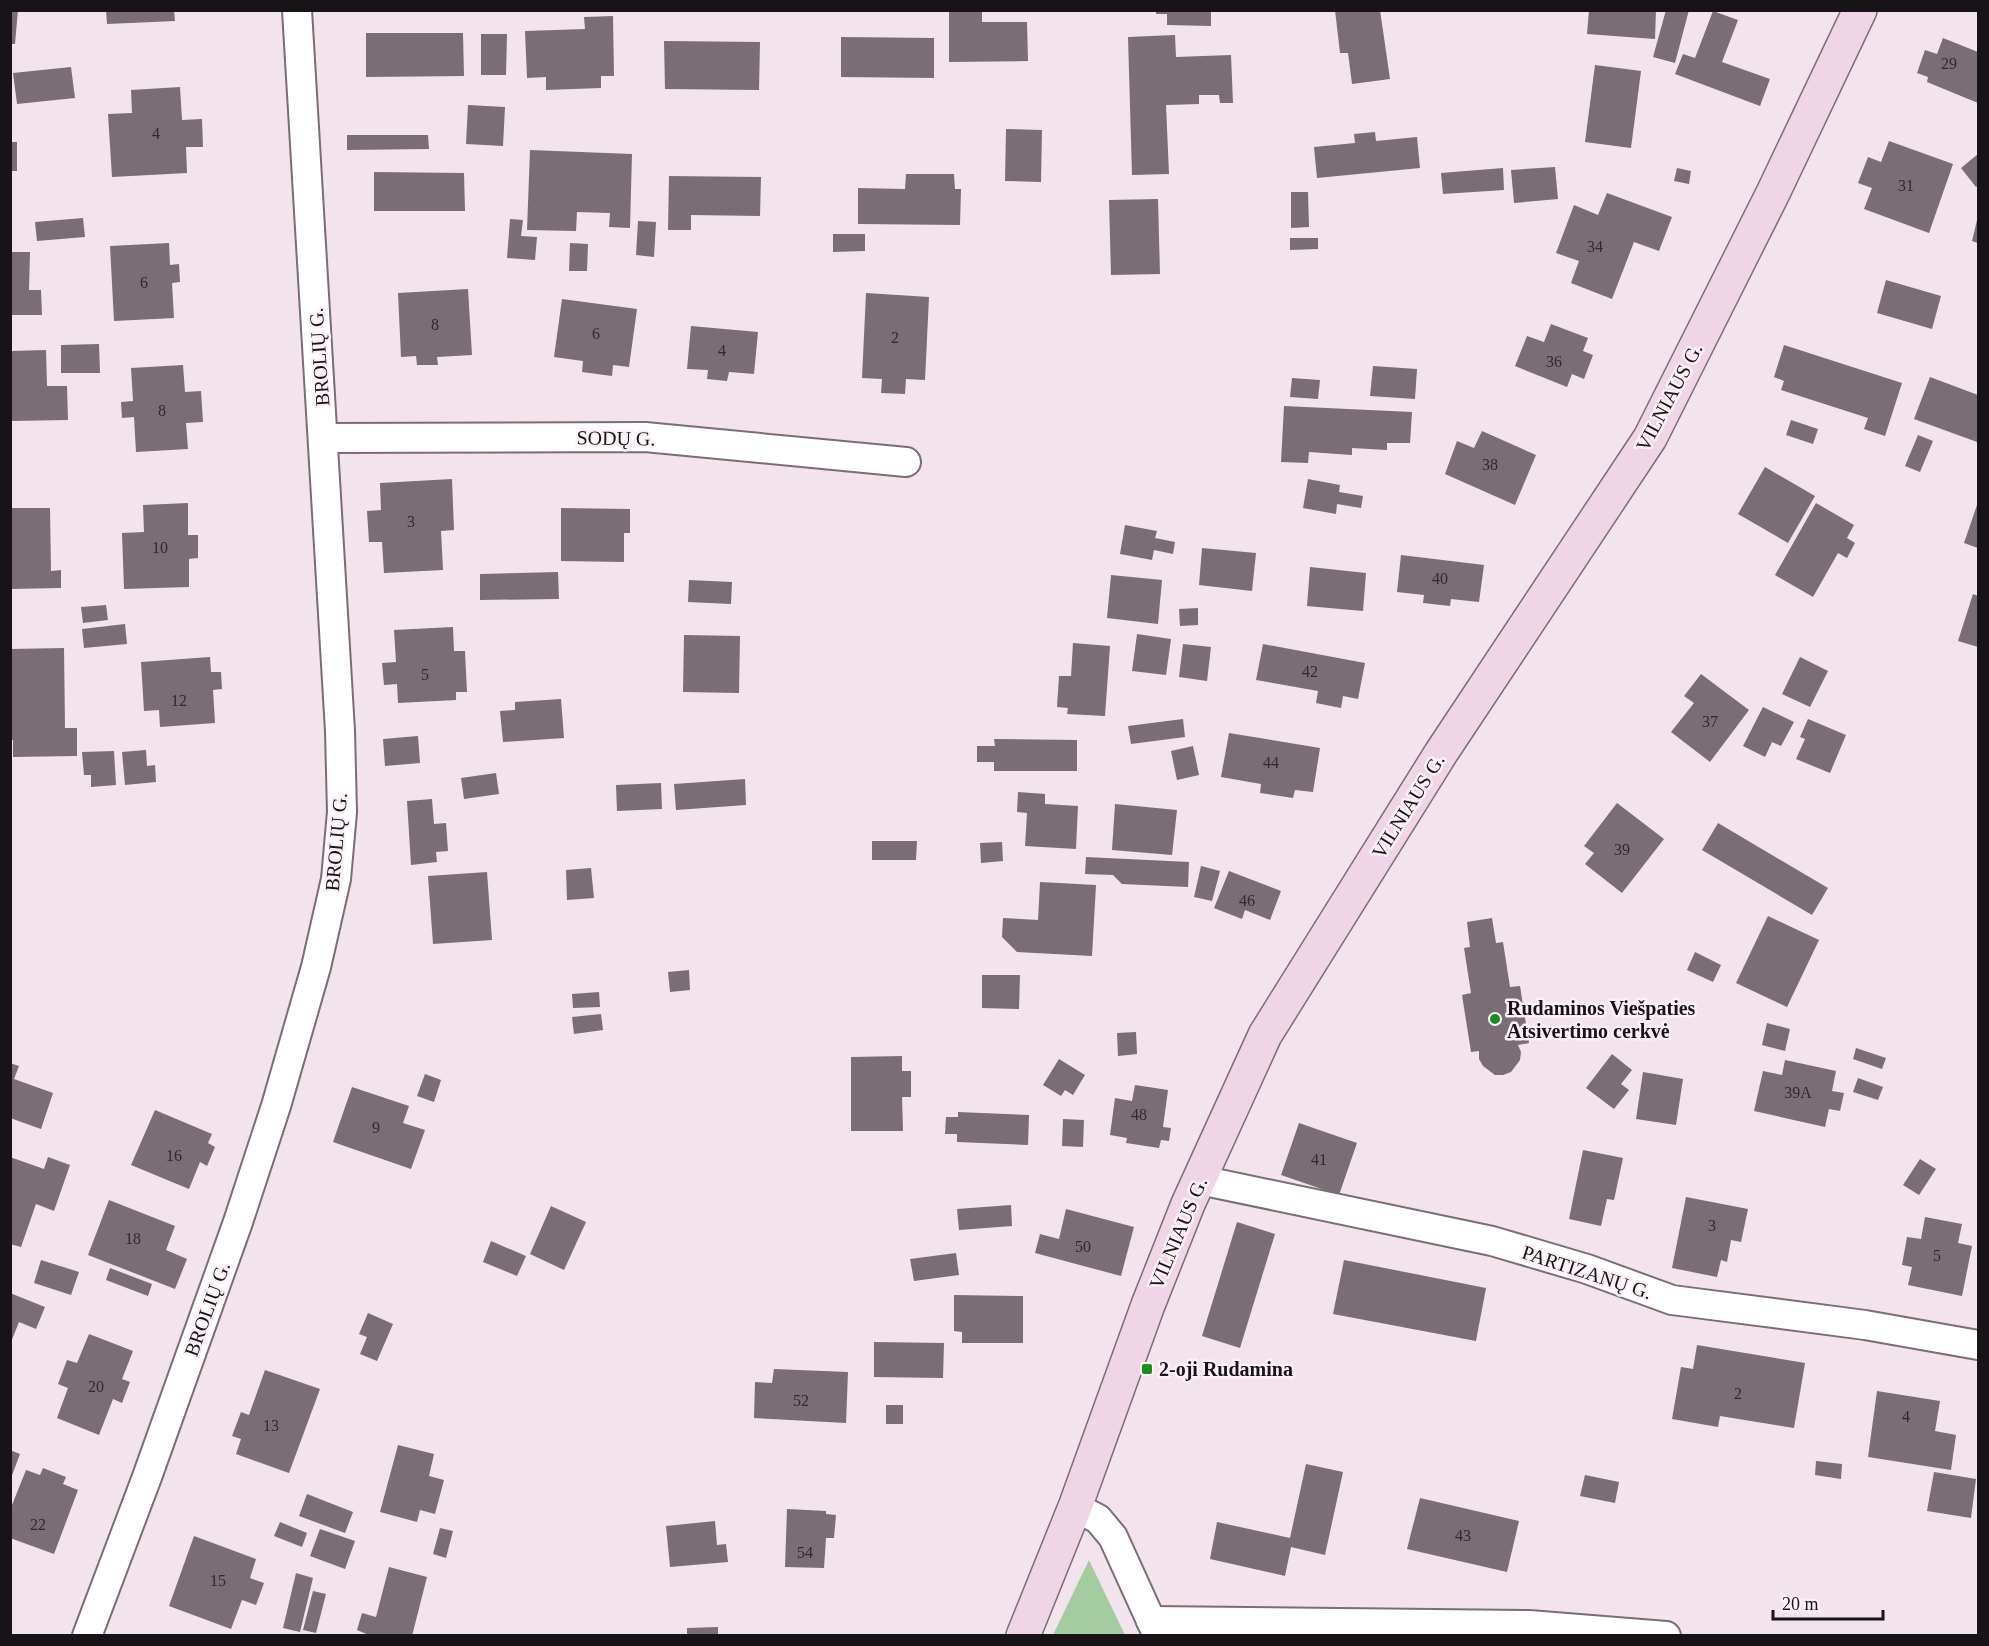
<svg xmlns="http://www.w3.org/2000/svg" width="1989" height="1646" font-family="'Times New Roman',serif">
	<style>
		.green { fill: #a4cca1 }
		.building { fill: #7b6d75 }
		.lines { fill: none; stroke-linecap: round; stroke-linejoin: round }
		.minor-casing { stroke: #7a6d75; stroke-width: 32 }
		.secondary-casing { stroke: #7a6d75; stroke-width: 36 }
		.minor { stroke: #fff; stroke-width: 28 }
		.secondary { stroke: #f0d5e7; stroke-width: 33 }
		.poi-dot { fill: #198f1b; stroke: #fdf1f8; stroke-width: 2 }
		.labels { text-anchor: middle; stroke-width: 5; stroke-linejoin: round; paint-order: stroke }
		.number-label { font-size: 16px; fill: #312a2e }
		.street-label { font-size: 20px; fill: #181316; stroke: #fdf1f8 }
		.poi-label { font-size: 20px; font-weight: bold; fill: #181316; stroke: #fdf1f8; text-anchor: start }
	</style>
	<rect width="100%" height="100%" fill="#f2e3ec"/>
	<path class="green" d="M1089 1560 1125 1635H1053Z"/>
	<g class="building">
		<path d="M10 10H18L15 44H10Z"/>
		<path d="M106 10H174L175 21 107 24Z"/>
		<path d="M949 10H982V22H1027L1028 61 949 62Z"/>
		<path d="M1156 10H1211V26L1167 25V14H1156Z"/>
		<path d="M1335 10H1380L1390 79 1352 84 1348 53H1340Z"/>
		<path d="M1589 10H1656L1655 39 1587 34Z"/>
		<path d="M1666 10H1689L1675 63 1653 57Z"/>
		<path d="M1713 11 1738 20 1722 62 1770 79 1760 106 1675 74 1683 54 1695 58Z"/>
		<path d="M613 16 614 76H601V88L546 90V77L527 78 525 31 585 29 584 17Z"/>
		<path d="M366 33H463L464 76 366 77Z"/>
		<path d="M481 34H507L506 75H481Z"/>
		<path d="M1175 35 1176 57 1231 55 1233 103H1220L1219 95H1199V104L1166 105 1169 174 1132 175 1128 37Z"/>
		<path d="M841 37 934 38V78L841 77Z"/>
		<path d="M1943 38 1978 52V103L1927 82 1928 77 1917 73 1925 50 1937 54Z"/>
		<path d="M664 41 760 42 759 90 665 89Z"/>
		<path d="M1595 65 1641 71 1631 148 1585 142Z"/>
		<path d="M71 67 75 98 17 104 13 73Z"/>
		<path d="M180 87 182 120 202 119 203 147H186L187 173 112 177 108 114 132 113 131 90Z"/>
		<path d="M468 105 505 107 503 146 466 144Z"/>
		<path d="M1006 129 1042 130 1041 182 1005 181Z"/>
		<path d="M1375 132 1376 141 1417 137 1420 168 1317 178 1314 147 1355 143 1354 134Z"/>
		<path d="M347 135H428L429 149 347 150Z"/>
		<path d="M1889 141 1953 164 1929 233 1864 209 1872 188 1858 183 1868 157 1881 162Z"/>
		<rect x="10" y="142" width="7" height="29"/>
		<path d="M530 150 632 154 630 228 609 227 610 213 577 212 576 231 527 230Z"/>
		<path d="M1978 154V185L1976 187 1961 168Z"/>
		<path d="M1555 167 1558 199 1514 203 1511 170Z"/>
		<path d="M1503 168 1504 190 1443 194 1441 173Z"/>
		<path d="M1677 168 1691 171 1689 184 1674 181Z"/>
		<path d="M374 172 464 173 465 211H374Z"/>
		<path d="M906 174H954L955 189H961L960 225 858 224V188L905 189Z"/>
		<path d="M669 176 761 177 760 216 691 215V230H668Z"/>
		<path d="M1291 192H1308L1309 227 1291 228Z"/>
		<path d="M1607 193 1672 217 1659 251 1634 242 1612 299 1571 283 1579 261 1556 253 1574 205 1598 215Z"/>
		<path d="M1158 199 1160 274 1111 275 1109 200Z"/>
		<path d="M1978 216V243L1972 241Z"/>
		<path d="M83 218 85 237 37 241 35 222Z"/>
		<path d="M510 219 523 220 521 236 537 237 535 260 507 258Z"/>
		<path d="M638 221 656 222 654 257 636 255Z"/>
		<path d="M833 234H865V251L833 252Z"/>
		<path d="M1290 238H1318V249L1290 250Z"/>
		<path d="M169 243 170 265 179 264 180 282 172 283 174 318 114 321 110 246Z"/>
		<path d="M570 243 588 244 587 271H569Z"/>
		<path d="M10 252H30L29 290H41L42 315H10Z"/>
		<path d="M1886 280 1941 296 1932 329 1877 313Z"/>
		<path d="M468 289 472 355 437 357 438 365H417L416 356 401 357 398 293Z"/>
		<path d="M866 293 929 297 925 380 906 379 905 394 881 393 882 379 862 378Z"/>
		<path d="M562 299 637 309 629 367 613 365 612 376 582 372 583 361 554 357Z"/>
		<path d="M1551 324 1588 338 1583 351 1593 355 1584 379 1572 374 1567 387 1515 366 1527 336 1544 342Z"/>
		<path d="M691 326 758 332 754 374 729 372 727 381 707 379 708 370 687 369Z"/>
		<path d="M99 344 100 373H61V345Z"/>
		<path d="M1784 345 1902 383 1885 436 1864 429 1868 418 1781 390 1784 381 1774 377Z"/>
		<path d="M46 350 47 386H67L68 420 10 421V351Z"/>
		<path d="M183 365 185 392 201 391 203 422 186 423 188 449 136 452 134 417 122 418 121 402 133 401 131 368Z"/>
		<path d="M1373 366 1417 369 1415 399 1370 396Z"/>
		<path d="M1930 377 1978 395 1977 442 1914 419Z"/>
		<path d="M1292 378 1320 380 1318 399 1290 397Z"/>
		<path d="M1284 406 1412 412 1410 443H1387V450L1352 448V455L1309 452 1308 463 1281 462Z"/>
		<path d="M1791 420 1818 429 1813 444 1786 435Z"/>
		<path d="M1482 431 1536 455 1515 505 1445 474 1457 441 1474 448Z"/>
		<path d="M1918 435 1933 441 1920 472 1905 466Z"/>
		<path d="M1765 467 1815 496 1788 543 1738 514Z"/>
		<path d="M452 479 454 530 441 531 443 570 384 573 382 542H369L367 511 381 510 380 483Z"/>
		<path d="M1308 479 1340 485 1339 492 1363 496 1361 508 1337 504 1336 514 1303 508Z"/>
		<path d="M1978 502V548L1964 543Z"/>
		<path d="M188 503V535H198V558L189 559V587L124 589 122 533 144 532 143 505Z"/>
		<path d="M1816 503 1854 525 1847 538 1855 543 1847 558 1838 553 1813 597 1775 575Z"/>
		<path d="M10 508H50L51 571 61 570V588L10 589Z"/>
		<path d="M561 508 630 509V533H624V562L561 561Z"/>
		<path d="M1125 525 1157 531 1155 538 1175 542 1173 554 1154 550 1152 560 1120 554Z"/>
		<path d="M1202 548 1256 553 1252 591 1199 585Z"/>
		<path d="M1401 555 1484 565 1479 602 1451 599 1450 606 1423 603 1424 595 1397 592Z"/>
		<path d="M1310 567 1366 573 1363 611 1307 606Z"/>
		<path d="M558 572 559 599 480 600V574Z"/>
		<path d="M1111 575 1162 580 1158 624 1107 618Z"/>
		<path d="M689 580 732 582 731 604 688 602Z"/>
		<path d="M1973 594 1978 596V647L1958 641Z"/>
		<path d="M106 605 108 620 83 623 81 607Z"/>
		<path d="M1198 608V625L1180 626 1179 609Z"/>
		<path d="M125 624 127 644 84 648 82 629Z"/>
		<path d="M453 627 454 651H465L467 692H456V700L398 703 397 684 384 685 382 663 396 662 394 630Z"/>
		<path d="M1137 634 1171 639 1166 675 1132 671Z"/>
		<path d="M684 635 740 636 739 693 683 692Z"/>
		<path d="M1073 643 1110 646 1105 716 1067 714 1068 708 1057 707 1059 676H1071Z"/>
		<path d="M1183 644 1211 647 1207 681 1179 677Z"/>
		<path d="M1263 644 1365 663 1358 699 1343 696 1341 708 1316 703 1318 691 1256 680Z"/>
		<path d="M64 648 65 728H77V756L13 757V740H10V649Z"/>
		<path d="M210 657 211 672H221L222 689 213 690 215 723 160 727 159 710 144 711 141 662Z"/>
		<path d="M1800 657 1828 671 1810 707 1782 694Z"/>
		<path d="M1701 674 1749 710 1710 762 1671 732 1694 703 1684 696Z"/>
		<path d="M561 699 564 738 503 742 500 711 515 710V702Z"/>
		<path d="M1763 707 1794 722 1781 746 1772 742 1765 757 1743 746Z"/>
		<path d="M1183 719 1185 737 1131 744 1128 726Z"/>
		<path d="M1808 719 1846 735 1830 773 1796 759 1805 739 1800 737Z"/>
		<path d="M1229 733 1320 748 1313 792 1295 790 1293 798 1260 793 1261 784 1221 777Z"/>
		<path d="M418 736 420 763 385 766 383 739Z"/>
		<path d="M994 739 1077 740V771H994V762H977V746H995Z"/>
		<path d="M1193 746 1199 775 1177 780 1171 751Z"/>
		<path d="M146 750 147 766 155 765 156 782 125 785 122 752Z"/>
		<path d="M114 751 116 785 91 787V775H84L82 752Z"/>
		<path d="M496 773 499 794 464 799 461 778Z"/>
		<path d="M745 779 746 805 676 810 674 784Z"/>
		<path d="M661 783 662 809 617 811 616 785Z"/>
		<path d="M1018 792 1045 794V804L1078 806 1076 849 1025 846 1027 813 1017 812Z"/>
		<path d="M432 799 434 824 446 823 448 851 436 852 437 862 411 865 407 801Z"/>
		<path d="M1617 803 1664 839 1622 893 1585 864 1594 853 1584 846Z"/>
		<path d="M1115 804 1177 810 1172 855 1112 850Z"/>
		<path d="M1718 823 1828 888 1812 915 1702 850Z"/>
		<path d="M872 841H917L916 860H872Z"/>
		<path d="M1002 842 1003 861 981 863 980 843Z"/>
		<path d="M1086 857 1189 862 1188 887 1122 884 1113 875 1085 874Z"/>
		<path d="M1201 866 1220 871 1212 901 1194 897Z"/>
		<path d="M591 868 594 898 567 900 566 870Z"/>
		<path d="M1229 871 1281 891 1270 920 1245 910 1242 919 1214 908Z"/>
		<path d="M487 872 492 940 433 944 428 876Z"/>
		<path d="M1040 882 1096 885 1092 956 1017 952 1002 937 1003 918 1038 920Z"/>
		<path d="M1768 916 1819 940 1787 1007 1736 983Z"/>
		<path d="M1492 918 1496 943 1503 942 1510 987 1520 986 1529 1043 1518 1045 1521 1052 1520 1060 1511 1072 1503 1075H1495L1483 1066 1479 1059V1051L1471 1052 1462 995 1471 993 1464 948 1470 947 1467 922Z"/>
		<path d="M1695 952 1721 965 1713 982 1687 970Z"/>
		<path d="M689 970 690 990 670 992 668 972Z"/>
		<path d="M982 975H1020L1019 1009 982 1008Z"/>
		<path d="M599 992 600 1007 573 1008 572 994Z"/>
		<path d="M601 1014 603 1030 574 1034 572 1017Z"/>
		<path d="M1767 1023 1790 1029 1785 1051 1762 1045Z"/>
		<path d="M1136 1032 1137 1054 1118 1056 1117 1033Z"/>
		<path d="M1856 1048 1886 1058 1882 1069 1853 1059Z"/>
		<path d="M1612 1054 1632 1070 1621 1084 1629 1090 1614 1109 1586 1088Z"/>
		<path d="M902 1056V1071H911V1097H902L903 1131H851V1057Z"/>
		<path d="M1059 1059 1085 1075 1073 1095 1065 1090 1061 1096 1043 1085Z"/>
		<path d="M1785 1060 1836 1071 1832 1091 1844 1093 1840 1111 1829 1109 1825 1127 1754 1111 1763 1071 1782 1075Z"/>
		<path d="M10 1063 19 1066 14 1079 53 1093 41 1129 10 1118Z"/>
		<path d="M1643 1072 1683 1079 1676 1125 1636 1119Z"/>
		<path d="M425 1074 441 1080 434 1102 417 1096Z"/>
		<path d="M1858 1078 1883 1087 1878 1100 1853 1092Z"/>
		<path d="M1135 1085 1168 1090 1163 1127 1171 1128 1169 1141 1161 1140 1159 1148 1126 1143 1127 1138 1110 1135 1115 1098 1132 1101Z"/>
		<path d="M352 1087 409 1106 403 1123 425 1130 411 1169 333 1142Z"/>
		<path d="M155 1110 212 1134 208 1143 215 1147 207 1166 200 1162 189 1189 131 1165Z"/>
		<path d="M958 1112 1029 1115 1028 1145 957 1142V1134H945L946 1117H958Z"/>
		<path d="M1063 1119 1084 1120 1083 1147 1062 1146Z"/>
		<path d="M1299 1123 1357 1143 1339 1195 1281 1175Z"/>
		<path d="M1583 1150 1623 1158 1614 1200 1607 1199 1601 1226 1569 1219Z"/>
		<path d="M10 1157 44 1169 48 1157 70 1165 54 1211 36 1204 21 1247 10 1244Z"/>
		<path d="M1920 1159 1936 1169 1919 1195 1903 1185Z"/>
		<path d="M1686 1197 1748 1209 1741 1242 1731 1240 1727 1262 1721 1260 1717 1277 1672 1268Z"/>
		<path d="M109 1200 175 1226 166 1250 187 1259 175 1289 88 1255Z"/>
		<path d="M1011 1205 1012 1226 959 1230 957 1209Z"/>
		<path d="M551 1206 586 1222 564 1270 530 1254Z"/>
		<path d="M1066 1209 1134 1227 1121 1276 1035 1253 1040 1234 1059 1239Z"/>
		<path d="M1925 1217 1962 1224 1958 1243 1972 1246 1962 1296 1908 1285 1912 1267 1902 1265 1907 1237 1921 1239Z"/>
		<path d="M1237 1222 1275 1234 1240 1348 1202 1336Z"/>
		<path d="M491 1241 526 1256 517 1276 483 1262Z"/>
		<path d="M956 1253 959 1275 914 1281 910 1259Z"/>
		<path d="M41 1260 79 1272 71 1295 34 1283Z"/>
		<path d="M1344 1260 1486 1288 1476 1341 1333 1314Z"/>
		<path d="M110 1268 152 1284 148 1296 106 1280Z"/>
		<path d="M10 1293 45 1307 36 1329 19 1322 11 1342Z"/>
		<path d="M954 1295 1023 1296V1343H962V1332L954 1331Z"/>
		<path d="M368 1313 393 1324 377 1361 360 1354 367 1337 359 1334Z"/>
		<path d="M89 1334 133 1351 122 1379 130 1382 122 1403 113 1399 99 1435 57 1418 68 1388 58 1384 67 1360 77 1363Z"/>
		<path d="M874 1342 944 1343 943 1378 874 1377Z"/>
		<path d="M1697 1345 1805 1363 1794 1428 1720 1416 1718 1427 1672 1419 1681 1367 1693 1369Z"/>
		<path d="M774 1369 848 1372 846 1423 754 1418 755 1382 772 1383Z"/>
		<path d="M265 1370 320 1389 289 1473 236 1454 241 1439 232 1436 241 1412 249 1415Z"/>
		<path d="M1877 1391 1940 1401 1935 1431 1956 1435 1951 1470 1868 1457Z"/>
		<rect x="886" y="1405" width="17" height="19"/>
		<path d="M398 1445 434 1454 429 1476 444 1480 435 1514 420 1510 417 1522 380 1512Z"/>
		<path d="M10 1450 20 1454 11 1478H10Z"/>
		<path d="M1816 1461 1842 1464 1841 1479 1815 1475Z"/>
		<path d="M1306 1464 1343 1472 1325 1555 1291 1547 1285 1576 1210 1559 1217 1522 1290 1538Z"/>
		<path d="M43 1468 66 1477 63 1484 78 1490 54 1554 10 1538V1510L26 1470 40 1475Z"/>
		<path d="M1934 1472 1976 1479 1971 1518 1927 1511Z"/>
		<path d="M1585 1475 1619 1482 1615 1503 1580 1496Z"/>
		<path d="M307 1494 353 1512 345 1533 299 1516Z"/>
		<path d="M1420 1498 1519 1521 1507 1572 1407 1549Z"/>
		<path d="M787 1509 826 1511V1514L836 1515 834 1538H826L824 1568 785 1567Z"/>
		<path d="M715 1521 717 1545 726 1544 728 1562 670 1567 666 1526Z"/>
		<path d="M280 1522 307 1533 302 1547 274 1536Z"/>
		<path d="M440 1528 453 1531 446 1558 433 1554Z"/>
		<path d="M320 1529 355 1541 345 1569 310 1556Z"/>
		<path d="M194 1536 256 1559 250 1578 264 1583 256 1605 242 1600 231 1629 169 1606Z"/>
		<path d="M389 1567 427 1577 412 1636H371L357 1630 362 1613 376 1617Z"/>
		<path d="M296 1573 313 1578 300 1632 283 1628Z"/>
		<path d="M313 1591 326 1594 316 1633 303 1630Z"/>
		<path d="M718 1627V1636H687V1628Z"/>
	</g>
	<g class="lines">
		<g class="minor-casing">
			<g id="minor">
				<path d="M324 438 645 437 906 462"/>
				<path d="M1200 1180 1492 1241 1587 1269 1672 1300 1865 1325 1978 1345"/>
				<path d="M1075 1507 1098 1519 1113 1537 1158 1636"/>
				<path d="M1151 1621 1529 1625 1666 1636"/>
				<path d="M87 1636 147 1477 238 1222 276 1106 316 967 336 879 342 812 340 731 297 10"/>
			</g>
		</g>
		<g class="secondary-casing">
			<path id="secondary" d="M1023 1636 1075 1507 1148 1305 1188 1204 1265 1035 1441 753 1650 438 1773 193 1860 10"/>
		</g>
		<use href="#minor" class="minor"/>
		<use href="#secondary" class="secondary"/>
	</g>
	<g class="poi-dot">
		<circle cx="1495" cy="1019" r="6"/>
		<rect x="1141" y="1363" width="12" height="12" rx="3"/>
	</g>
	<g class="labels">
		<g class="number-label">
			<text x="1949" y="69">29</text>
			<text x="156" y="139">4</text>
			<text x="1906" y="191">31</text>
			<text x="1595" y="252">34</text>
			<text x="144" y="288">6</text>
			<text x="435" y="330">8</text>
			<text x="596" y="339">6</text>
			<text x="895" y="343">2</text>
			<text x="722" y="356">4</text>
			<text x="1554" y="367">36</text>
			<text x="162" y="416">8</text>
			<text x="1490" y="470">38</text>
			<text x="411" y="527">3</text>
			<text x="160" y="553">10</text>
			<text x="1440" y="584">40</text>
			<text x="1310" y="677">42</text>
			<text x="425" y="680">5</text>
			<text x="179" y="706">12</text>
			<text x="1710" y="727">37</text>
			<text x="1271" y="768">44</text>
			<text x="1622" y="855">39</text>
			<text x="1247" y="906">46</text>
			<text x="1798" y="1098">39A</text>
			<text x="1139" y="1120">48</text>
			<text x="376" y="1133">9</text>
			<text x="174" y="1161">16</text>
			<text x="1319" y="1165">41</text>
			<text x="1712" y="1231">3</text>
			<text x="133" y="1244">18</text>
			<text x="1083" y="1252">50</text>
			<text x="1937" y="1261">5</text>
			<text x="96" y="1392">20</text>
			<text x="1738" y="1399">2</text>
			<text x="801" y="1406">52</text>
			<text x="1906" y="1422">4</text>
			<text x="271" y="1431">13</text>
			<text x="38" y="1530">22</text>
			<text x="1463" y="1541">43</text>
			<text x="805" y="1558">54</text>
			<text x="218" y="1586">15</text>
		</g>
		<g class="street-label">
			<text transform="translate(319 357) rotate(-94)" y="7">BROLIŲ G.</text>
			<text transform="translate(1669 397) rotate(-62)" y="7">VILNIAUS G.</text>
			<text transform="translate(616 438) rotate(1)" y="7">SODŲ G.</text>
			<text transform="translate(1408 806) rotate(-58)" y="7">VILNIAUS G.</text>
			<text transform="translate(336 842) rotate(-85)" y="7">BROLIŲ G.</text>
			<text transform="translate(1178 1233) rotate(-67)" y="7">VILNIAUS G.</text>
			<text transform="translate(1587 1272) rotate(18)" y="7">PARTIZANŲ G.</text>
			<text transform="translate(207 1309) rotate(-70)" y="7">BROLIŲ G.</text>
		</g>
		<g class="poi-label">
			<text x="1507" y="1015">Rudaminos Viešpaties<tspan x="1507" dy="23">Atsivertimo cerkvė</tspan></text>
			<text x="1159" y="1376">2-oji Rudamina</text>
		</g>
	</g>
	<rect width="1989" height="1646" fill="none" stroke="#181316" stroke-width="24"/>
	<path d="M1773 1610v9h110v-9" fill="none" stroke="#181316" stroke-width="3"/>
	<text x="1782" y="1610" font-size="18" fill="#181316" stroke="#fdf1f8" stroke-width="4.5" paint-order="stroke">20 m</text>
</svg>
